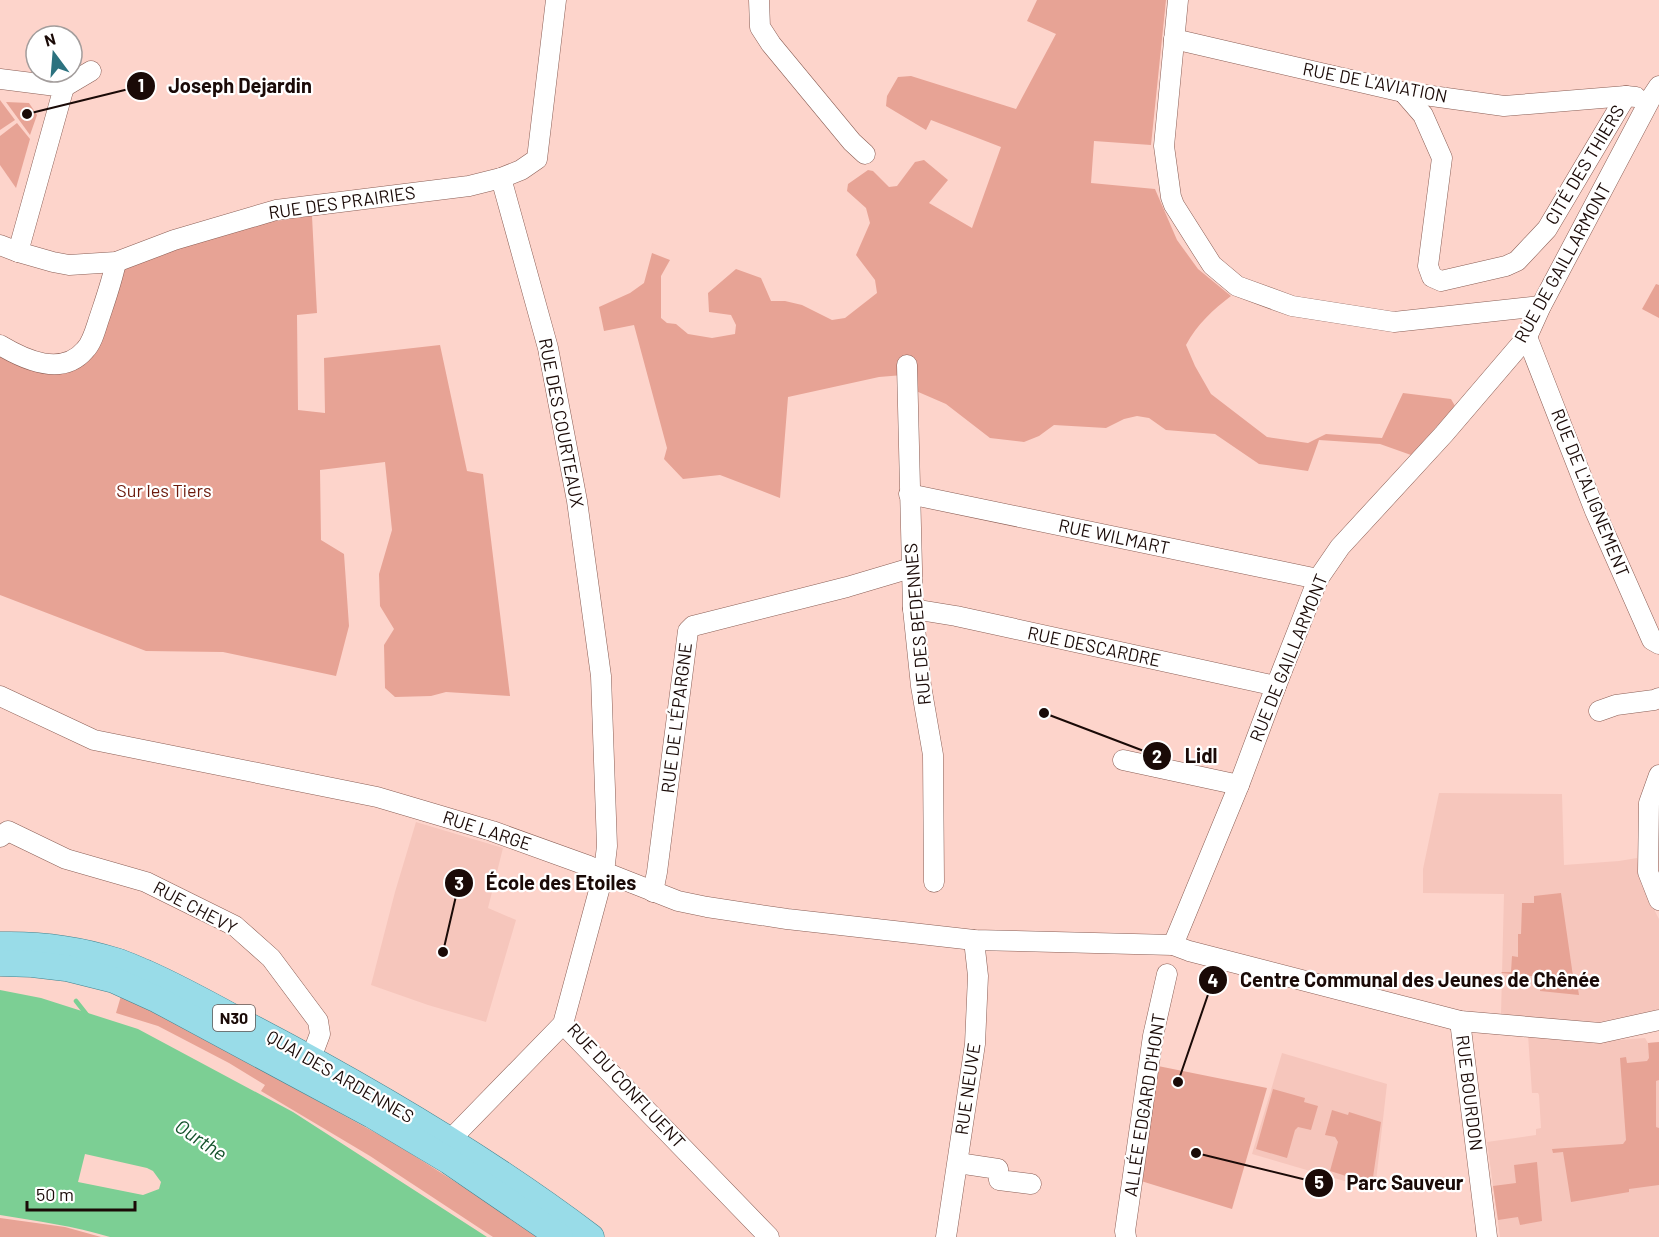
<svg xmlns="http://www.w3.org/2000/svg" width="1659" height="1237" font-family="Barlow,sans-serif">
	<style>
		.built { fill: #f6c6bc }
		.green { fill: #e7a395 }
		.water { fill: #7ccf94; fill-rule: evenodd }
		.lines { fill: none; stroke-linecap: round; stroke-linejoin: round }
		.stream { stroke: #7ccf94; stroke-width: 4.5 }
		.minor-casing { stroke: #8a5e55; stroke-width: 21 }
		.major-casing { stroke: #40838f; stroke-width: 27 }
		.minor { stroke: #fff; stroke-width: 20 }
		.major { stroke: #99dce8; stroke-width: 26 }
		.labels { text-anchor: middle; stroke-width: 4.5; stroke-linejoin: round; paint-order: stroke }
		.shield { fill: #fff; stroke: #5f5451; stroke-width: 1.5 }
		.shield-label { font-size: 16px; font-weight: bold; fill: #1a0a07 }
		.street-label { font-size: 18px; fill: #1a0a07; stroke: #fff }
		.park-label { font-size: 18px; fill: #6c190b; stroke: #fff }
		.water-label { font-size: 20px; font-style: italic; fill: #14522b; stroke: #fff }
		.leader { fill: none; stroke: #1a0a07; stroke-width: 2 }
		.callout-dot { fill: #1a0a07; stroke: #fff; stroke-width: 2 }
		.mark-label { font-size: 18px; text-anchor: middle; font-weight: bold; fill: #fff }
		.callout-label { font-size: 20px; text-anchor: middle; font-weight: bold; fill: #1a0a07; stroke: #fff; stroke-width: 4.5; stroke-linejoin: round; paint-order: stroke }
	</style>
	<rect width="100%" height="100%" fill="#fdd4cb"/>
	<g class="built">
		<path d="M1439 793 1562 794 1564 865 1619 861 1637 858 1641 884 1659 919V1009L1599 1022 1501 1015 1504 894 1423 893V869Z"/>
		<path d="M416 822 503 848 488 908 516 920 486 1022 428 1005 371 985 395 892Z"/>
		<path d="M1528 1035 1593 1042 1645 1038 1648 1043 1659 1042V1237H1500L1487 1142 1536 1135V1129L1541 1128 1539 1095 1538 1093H1532Z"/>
		<path d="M1282 1053 1387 1084 1375 1190 1252 1154Z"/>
	</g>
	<g class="green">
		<path d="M1037 0H1166L1151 145 1094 141 1091 183 1155 189 1177 240 1198 269 1231 296C1213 310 1197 324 1186 345L1195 366 1211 394 1267 437 1308 443 1326 434 1382 438 1403 393 1451 399 1455 406 1411 455 1380 444 1319 440 1308 471 1259 464 1215 434 1166 430 1149 418 1137 416 1124 419 1106 428 1054 425 1039 436 1024 442 990 438 946 404 916 391 915 374 879 377 788 397 780 498 720 475 683 479 664 459 667 448 634 325 604 331 599 307 630 293 644 283 652 253 670 260 661 276V318L667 323 676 324 688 334 712 338 735 334 736 325 731 315 709 312 708 293 736 269 761 278 771 301H785L802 305 832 320 845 318 877 293 875 280 856 255 870 223 866 208 847 191 848 184 868 170 873 171 889 187 897 186 915 162 924 160 948 180 929 203 972 228 1001 147 931 120 926 130 886 106 887 96 898 77 911 76 1016 109 1056 34 1027 21Z"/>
		<path d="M0 100 15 120 0 130Z"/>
		<path d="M6 102 29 103 37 115 30 135Z"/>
		<path d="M17 123 30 139 16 188 0 165V136Z"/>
		<path d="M312 216 317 313 297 315 298 410 325 413 324 358 440 345 467 471 483 474 510 696 446 692 431 696 395 697 385 688 384 645 394 629 380 606 379 574 392 530 385 462 320 470 321 540 344 554 349 626 336 676 223 652 146 651 0 595V353L74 365 119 275 127 265 254 224Z"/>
		<path d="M1656 284 1659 285V318L1642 309Z"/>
		<path d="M1561 893 1574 983H1577L1579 995 1540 991 1541 977 1501 973 1502 972H1511L1512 956 1518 957V934H1521L1522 903H1534V896Z"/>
		<path d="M121 996 150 1009 394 1143 465 1188 538 1237H493L370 1156 261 1091 265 1085 229 1063 158 1026 116 1013Z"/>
		<path d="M1659 1042V1080L1656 1081V1127L1659 1128V1185L1629 1189V1192L1571 1202 1563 1152 1553 1153 1552 1149 1623 1144 1626 1140 1620 1058 1626 1057 1627 1063 1647 1061 1649 1058 1648 1043Z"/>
		<path d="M1153 1065 1267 1088 1232 1209 1141 1181Z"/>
		<path d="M1273 1089 1305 1098 1304 1102 1318 1106 1311 1130 1298 1127 1295 1130 1287 1158 1256 1149Z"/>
		<path d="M1332 1110 1348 1115 1349 1112 1381 1122 1372 1184 1330 1171 1338 1142 1335 1137 1325 1135Z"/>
		<path d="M1537 1162 1542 1221 1520 1225 1518 1217 1498 1220 1493 1186 1516 1183 1514 1165Z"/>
		<path d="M0 1218 65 1227 101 1237H0Z"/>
	</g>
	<path class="water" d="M0 990 41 998 138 1029 293 1112 487 1237H110C74 1226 37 1221 0 1215ZM85 1154 147 1168 153 1171 161 1182 159 1189 143 1195 78 1182Z"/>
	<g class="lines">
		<path class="stream" d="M76 1001 87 1015"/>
		<g class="minor-casing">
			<g id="minor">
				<path d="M759 0 760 27 771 44 852 142 865 154"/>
				<path d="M1178 0 1164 146 1171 197 1174 205 1212 265 1237 286 1292 306 1394 322 1541 306"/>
				<path d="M1174 39 1403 92 1504 106 1626 96 1636 97"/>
				<path d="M0 79 64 87 18 252 0 245"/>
				<path d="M64 87 91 71"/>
				<path d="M1403 92 1423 115 1442 158 1428 266 1432 277 1441 281 1506 266 1517 261 1547 229 1626 96"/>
				<path d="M18 252 53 262 69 265 116 262 174 240 276 210 469 186 501 178 521 170 537 159 556 0"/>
				<path d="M1527 337 1595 511 1652 640 1659 644"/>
				<path d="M0 345C25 360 62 377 85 350 93 342 96 327 100 316 106 298 112 281 116 262"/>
				<path d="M907 365 913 609 921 686 933 755 934 882"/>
				<path d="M909 494 1318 579"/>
				<path d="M913 609 956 616 1276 686"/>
				<path d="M0 696 94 740 377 797 492 831 589 866 678 901 707 907 787 919 974 940 1173 945 1189 951 1460 1021 1600 1033 1659 1020"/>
				<path d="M1599 711 1616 705 1654 700 1659 698"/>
				<path d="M1123 760 1239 785"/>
				<path d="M1659 775 1649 803 1648 872 1659 900"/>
				<path d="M0 837 8 831 66 859 146 882 235 926 271 958 318 1021 320 1034 311 1058"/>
				<path d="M653 892 657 872 688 631 693 626 847 587 911 568"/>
				<path d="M1173 945 1239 785 1276 686 1318 579 1340 547 1444 434 1527 337 1541 306 1651 98 1659 86"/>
				<path d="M1460 1021 1487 1237"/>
				<path d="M563 1024 769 1237"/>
				<path d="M450 1140 563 1024 604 872 607 846 601 676 577 501 548 348 501 178"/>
				<path d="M958 1163 998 1169 999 1180 1031 1184"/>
				<path d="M946 1237 975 1044 978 976 974 940"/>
				<path d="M1126 1237 1125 1231 1153 1036 1167 974"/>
			</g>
		</g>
		<g class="major-casing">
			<g id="major">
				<path d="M0 945C40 944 78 949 116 961 126 964 136 969 146 973 180 988 214 1007 247 1025 366 1087 484 1156 591 1237"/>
				<path d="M0 963 32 964 66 968 114 980 158 1000 372 1115 449 1161 560 1237"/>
			</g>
		</g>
		<use href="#minor" class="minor"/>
		<use href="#major" class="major"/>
	</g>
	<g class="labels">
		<rect class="shield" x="213" y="1005" width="42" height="26" rx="4.5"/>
		<g class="shield-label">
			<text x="234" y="1024">N30</text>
		</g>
		<g class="street-label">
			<text transform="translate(1375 83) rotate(11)" y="6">RUE DE L'AVIATION</text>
			<text transform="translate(1585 165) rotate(-59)" y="6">CITÉ DES THIERS</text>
			<text transform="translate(342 203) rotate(-8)" y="6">RUE DES PRAIRIES</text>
			<text transform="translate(1563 263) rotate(-61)" y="6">RUE DE GAILLARMONT</text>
			<text transform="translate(561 423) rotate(79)" y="6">RUE DES COURTEAUX</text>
			<text transform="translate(1590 493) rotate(68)" y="6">RUE DE L'ALIGNEMENT</text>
			<text transform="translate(1114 537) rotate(12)" y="6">RUE WILMART</text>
			<text transform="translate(918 624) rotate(-95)" y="6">RUE DES BEDENNES</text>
			<text transform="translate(1094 647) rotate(12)" y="6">RUE DESCARDRE</text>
			<text transform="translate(1289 658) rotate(-68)" y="6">RUE DE GAILLARMONT</text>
			<text transform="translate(677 718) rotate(-83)" y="6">RUE DE L'ÉPARGNE</text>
			<text transform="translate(487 831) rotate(18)" y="6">RUE LARGE</text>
			<text transform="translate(195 908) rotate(28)" y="6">RUE CHEVY</text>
			<text transform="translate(340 1077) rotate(30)" y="6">QUAI DES ARDENNES</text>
			<text transform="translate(626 1086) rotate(47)" y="6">RUE DU CONFLUENT</text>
			<text transform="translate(968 1089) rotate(-82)" y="6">RUE NEUVE</text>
			<text transform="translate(1469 1093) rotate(83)" y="6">RUE BOURDON</text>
			<text transform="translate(1145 1105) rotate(-81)" y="6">ALLÉE EDGARD D'HONT</text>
		</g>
		<g class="park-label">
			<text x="164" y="497">Sur les Tiers</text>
		</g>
		<g class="water-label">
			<text transform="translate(201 1140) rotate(34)" y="7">Ourthe</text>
		</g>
	</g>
	<path class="leader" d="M27 114L141 86M1044 713L1157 756M443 952L459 883M1178 1082L1213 980M1196 1153L1319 1183"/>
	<g class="callout-dot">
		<circle cx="27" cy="114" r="6"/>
		<circle cx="1044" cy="713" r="6"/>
		<circle cx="443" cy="952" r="6"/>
		<circle cx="1178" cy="1082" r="6"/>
		<circle cx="1196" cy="1153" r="6"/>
		<circle cx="141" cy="86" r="15"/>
		<circle cx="1157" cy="756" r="15"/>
		<circle cx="459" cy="883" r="15"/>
		<circle cx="1213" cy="980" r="15"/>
		<circle cx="1319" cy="1183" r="15"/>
	</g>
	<g class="mark-label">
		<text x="141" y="92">1</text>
		<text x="1157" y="763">2</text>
		<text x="459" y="890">3</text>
		<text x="1213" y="987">4</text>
		<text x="1319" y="1189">5</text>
	</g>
	<g class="callout-label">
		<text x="240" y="93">Joseph Dejardin</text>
		<text x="1201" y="763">Lidl</text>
		<text x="561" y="890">École des Etoiles</text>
		<text x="1420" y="987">Centre Communal des Jeunes de Chênée</text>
		<text x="1405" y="1190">Parc Sauveur</text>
	</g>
	<g transform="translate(54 54) rotate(344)"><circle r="28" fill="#ffffff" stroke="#a39d9c" stroke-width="1.5"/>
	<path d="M0-4.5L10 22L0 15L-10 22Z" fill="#2c727f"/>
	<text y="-9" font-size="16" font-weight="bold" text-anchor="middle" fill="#1a0a07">N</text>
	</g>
	<path d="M27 1201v9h108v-9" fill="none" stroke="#1a0a07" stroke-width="3"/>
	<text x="36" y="1201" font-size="18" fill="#1a0a07" stroke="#ffffff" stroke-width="4.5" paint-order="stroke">50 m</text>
</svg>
